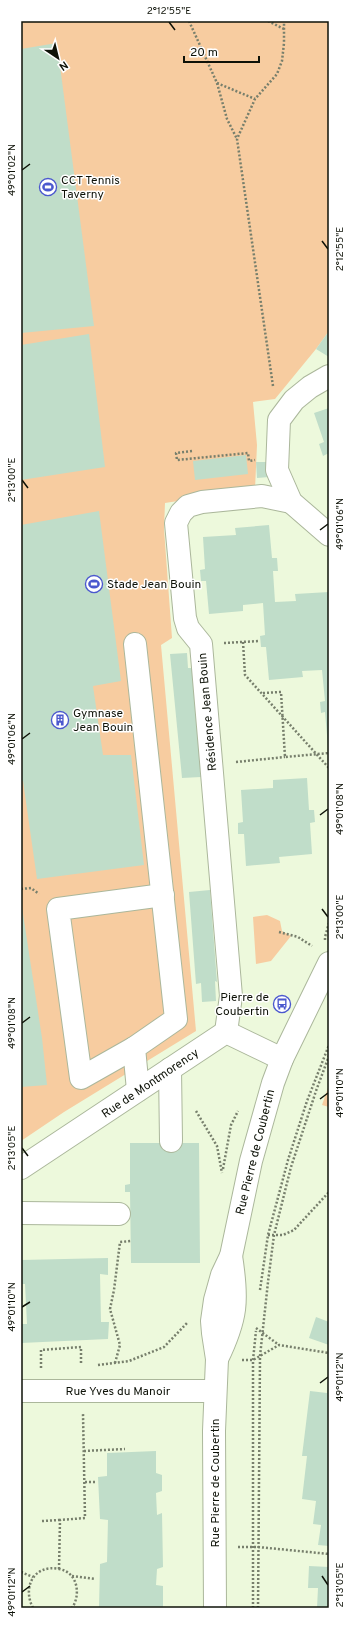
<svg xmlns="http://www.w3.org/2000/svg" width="350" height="1629" font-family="Overpass,sans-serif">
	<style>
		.green { fill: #f7cca0 }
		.building { fill: #c0ddc9 }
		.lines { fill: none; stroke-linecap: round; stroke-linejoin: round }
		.minor-casing { stroke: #abb79b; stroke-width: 24 }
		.path { stroke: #777f6c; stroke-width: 2.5; stroke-dasharray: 2 2; stroke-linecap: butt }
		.minor { stroke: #fff; stroke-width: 22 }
		.ticks { fill: none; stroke: #0e1208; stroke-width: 1.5 }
		.labels { text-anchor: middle; stroke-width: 3; stroke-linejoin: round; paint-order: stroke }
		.poi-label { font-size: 12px; fill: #0e1208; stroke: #fff; text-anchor: start }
		.street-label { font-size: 12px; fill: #0e1208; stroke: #fff }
		.neatline { fill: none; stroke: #0e1208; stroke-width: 1.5 }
		.ticks-label { font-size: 10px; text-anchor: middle; fill: #0e1208 }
	</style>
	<rect width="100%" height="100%" fill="#edf9dc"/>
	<g class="green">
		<path d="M21 21H329V331L316 349 275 399 253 402 257 445 255 489 165 503 164 529 172 638 161 645 196 1031 64 1112 21 1141Z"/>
		<path d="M267 915 280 921 282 931 291 936 271 961 256 964 253 917Z"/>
		<path d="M329 1085V1107L322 1105Z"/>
	</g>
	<g class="building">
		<path d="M57 43 94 326 21 333V49Z"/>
		<path d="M329 331V357L316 349Z"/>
		<path d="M89 334 105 467 21 480V345Z"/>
		<path d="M329 408V453L323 456 319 444 324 442 314 413Z"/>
		<path d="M246 455 248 474 195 480 193 461Z"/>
		<path d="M256 462H267L269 477 257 478Z"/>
		<path d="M99 511 121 681 93 686 103 755H131L144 865 37 879 23 781H21V525Z"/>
		<path d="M269 525 272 558H277L278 571H273L275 602 296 601 295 594 329 592V747H328L325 712 321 713 320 702 325 701 322 670 302 671 303 677 269 680 266 647H261L260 636 265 635 263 603 243 605V611L209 614 206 581H201L200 570 205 569 203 537 236 535 235 528Z"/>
		<path d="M187 653 188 668H193L201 777 182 778 170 654Z"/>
		<path d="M307 778 309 810H314L315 822 310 823 312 854 279 857 280 863 246 866 244 834H238V823L243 822 241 790 273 788V780Z"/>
		<path d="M210 890 217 982 215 981 216 1001 202 1002 201 983 196 984 189 892Z"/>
		<path d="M21 901 42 1038 47 1085 21 1087Z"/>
		<path d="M130 1143H199L200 1263H131L130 1192H125V1185L130 1184Z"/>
		<path d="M108 1258V1275L100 1274 101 1322H109L108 1339 21 1343V1324H27L25 1284H21V1260Z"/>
		<path d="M316 1317 329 1322V1345L309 1338Z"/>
		<path d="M328 1379 329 1380V1546L318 1545 321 1525 313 1524 316 1501 302 1499 307 1456H302L310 1391 327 1393Z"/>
		<path d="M156 1451V1473L162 1475V1491L156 1493 157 1515 162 1513 163 1567 157 1569 156 1585 163 1586V1608H99L100 1564 107 1562 108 1520 100 1519 98 1477 107 1476V1453Z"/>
		<path d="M309 1566 329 1567V1608H317L318 1588H308Z"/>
	</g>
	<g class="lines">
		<g class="minor-casing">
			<g id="minor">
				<path d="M329 376 310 387 294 400 279 420 277 470 291 502 329 535"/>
				<path d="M135 644 176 1019 134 1048 138 1090"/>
				<path d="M226 1032 231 996 201 644 188 628 185 618 176 523 181 513 188 506 202 502 262 496 291 502"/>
				<path d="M134 1048 81 1078 58 909 163 895"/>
				<path d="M170 1069 171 1141"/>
				<path d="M21 1168 226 1032 282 1059"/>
				<path d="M21 1213 119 1214"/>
				<path d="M217 1359C237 1318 238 1300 231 1256"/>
				<path d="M21 1391H215"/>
				<path d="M215 1608 214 1431 217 1359 213 1333 212 1321 215 1300 222 1275 231 1256 251 1161 273 1083 282 1059 329 963"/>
			</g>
		</g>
		<g class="path">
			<path d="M189 21 217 83 227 119 237 139"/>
			<path d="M268 21 284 29"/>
			<path d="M217 83 255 99"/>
			<path d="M273 386 237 139 255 99 277 74 282 61 284 43V21"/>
			<path d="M192 451 176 453 177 460 248 453 249 461 255 460"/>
			<path d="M243 642 245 675 329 768"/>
			<path d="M224 643 259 641"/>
			<path d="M263 693 281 692 285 757 329 753"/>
			<path d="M236 762 285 757"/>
			<path d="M21 889 31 888 39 894"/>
			<path d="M279 932 298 937 312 946"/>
			<path d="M325 940V937L329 923"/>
			<path d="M196 1111 217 1146 222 1173"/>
			<path d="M223 1169 231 1125 238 1111"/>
			<path d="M268 1235H283L294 1230 329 1192"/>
			<path d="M260 1290 268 1235 288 1160 307 1101 329 1045"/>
			<path d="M256 1328 279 1345"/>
			<path d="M242 1360H253L279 1345 329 1353"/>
			<path d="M115 1363 120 1345 110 1309 114 1290 120 1242 131 1241"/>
			<path d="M98 1365 129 1361 164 1347 188 1322"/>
			<path d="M41 1368V1350L81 1347V1365"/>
			<path d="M84 1451 125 1449"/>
			<path d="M85 1482H96"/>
			<path d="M42 1521 60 1520"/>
			<path d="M238 1547H258L329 1554"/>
			<path d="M59 1569 60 1520 85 1518 83 1414"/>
			<path d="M21 1572 33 1577"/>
			<path d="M72 1576 95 1579"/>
			<path d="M33 1608C22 1587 34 1564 59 1569 78 1572 81 1595 72 1608"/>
			<path d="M253 1608V1360L256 1331"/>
			<path d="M258 1608 260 1356 268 1282 274 1235 291 1167 316 1091 329 1056"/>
		</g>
		<use href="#minor" class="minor"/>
	</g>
	<path class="ticks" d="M169 22 175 30M22 170 30 164M322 241 328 249M22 480 28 488M320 530 328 524M22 739 30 733M320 815 328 809M322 909 328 917M22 1023 30 1017M320 1099 328 1093M22 1148 28 1156M22 1307 30 1302M320 1383 328 1377M322 1576 328 1585M22 1592 30 1586"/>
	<defs>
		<g id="stadium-ring" transform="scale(0.9)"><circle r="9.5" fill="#fff" stroke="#4b58ce" stroke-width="1.5"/><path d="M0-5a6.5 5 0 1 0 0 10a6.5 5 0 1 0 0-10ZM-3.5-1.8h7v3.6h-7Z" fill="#4b58ce"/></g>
		<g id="building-ring" transform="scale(0.9)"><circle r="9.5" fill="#fff" stroke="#4b58ce" stroke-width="1.5"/><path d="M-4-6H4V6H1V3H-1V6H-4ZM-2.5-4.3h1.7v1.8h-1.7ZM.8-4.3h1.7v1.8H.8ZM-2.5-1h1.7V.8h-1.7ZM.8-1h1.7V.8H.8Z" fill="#4b58ce"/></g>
		<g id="bus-ring" transform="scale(0.9)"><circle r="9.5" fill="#fff" stroke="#4b58ce" stroke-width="1.5"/><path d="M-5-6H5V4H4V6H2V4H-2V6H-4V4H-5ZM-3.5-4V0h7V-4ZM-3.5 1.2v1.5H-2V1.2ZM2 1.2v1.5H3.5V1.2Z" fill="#4b58ce"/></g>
	</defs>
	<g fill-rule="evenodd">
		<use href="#stadium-ring" x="48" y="187"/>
		<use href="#stadium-ring" x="94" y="584"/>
		<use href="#building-ring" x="60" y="720"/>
		<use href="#bus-ring" x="282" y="1004"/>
	</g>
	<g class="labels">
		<g class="poi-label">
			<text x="61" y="184">CCT Tennis<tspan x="61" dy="14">Taverny</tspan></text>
			<text x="107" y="588">Stade Jean Bouin</text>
			<text x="73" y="717">Gymnase<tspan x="73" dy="14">Jean Bouin</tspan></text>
			<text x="269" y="1001" text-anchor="end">Pierre de<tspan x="269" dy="14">Coubertin</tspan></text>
		</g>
		<g class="street-label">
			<text transform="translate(207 712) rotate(-95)" y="4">Résidence Jean Bouin</text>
			<text transform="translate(150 1083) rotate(-34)" y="4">Rue de Montmorency</text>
			<text transform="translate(255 1152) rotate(-76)" y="4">Rue Pierre de Coubertin</text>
			<text x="118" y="1395">Rue Yves du Manoir</text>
			<text transform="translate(215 1483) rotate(-90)" y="4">Rue Pierre de Coubertin</text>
		</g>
	</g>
	<rect width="350" height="1629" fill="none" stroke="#ffffff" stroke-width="44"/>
	<g transform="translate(58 58) rotate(145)" stroke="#ffffff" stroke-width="3" paint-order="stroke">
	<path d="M0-3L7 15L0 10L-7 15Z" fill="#0e1208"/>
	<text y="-6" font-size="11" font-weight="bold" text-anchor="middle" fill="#0e1208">N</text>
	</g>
	<path d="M184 56v6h75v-6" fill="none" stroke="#0e1208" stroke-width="2"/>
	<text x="190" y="56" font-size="12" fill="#0e1208" stroke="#ffffff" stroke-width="3" paint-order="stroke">20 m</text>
	<rect x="22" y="22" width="306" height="1585" class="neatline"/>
	<g class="ticks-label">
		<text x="169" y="14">2°12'55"E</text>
		<text transform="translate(11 170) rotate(-90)" y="4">49°01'02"N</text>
		<text transform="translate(339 249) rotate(-90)" y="4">2°12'55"E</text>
		<text transform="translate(11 480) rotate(-90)" y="4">2°13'00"E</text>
		<text transform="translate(339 524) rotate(-90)" y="4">49°01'06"N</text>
		<text transform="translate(11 739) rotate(-90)" y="4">49°01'06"N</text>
		<text transform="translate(339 809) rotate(-90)" y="4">49°01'08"N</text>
		<text transform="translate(339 917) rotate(-90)" y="4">2°13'00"E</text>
		<text transform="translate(11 1023) rotate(-90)" y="4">49°01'08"N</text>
		<text transform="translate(339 1093) rotate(-90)" y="4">49°01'10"N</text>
		<text transform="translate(11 1148) rotate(-90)" y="4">2°13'05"E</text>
		<text transform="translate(11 1307) rotate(-90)" y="4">49°01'10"N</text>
		<text transform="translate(339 1377) rotate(-90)" y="4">49°01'12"N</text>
		<text transform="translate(339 1585) rotate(-90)" y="4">2°13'05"E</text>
		<text transform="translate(11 1592) rotate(-90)" y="4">49°01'12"N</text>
	</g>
</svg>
